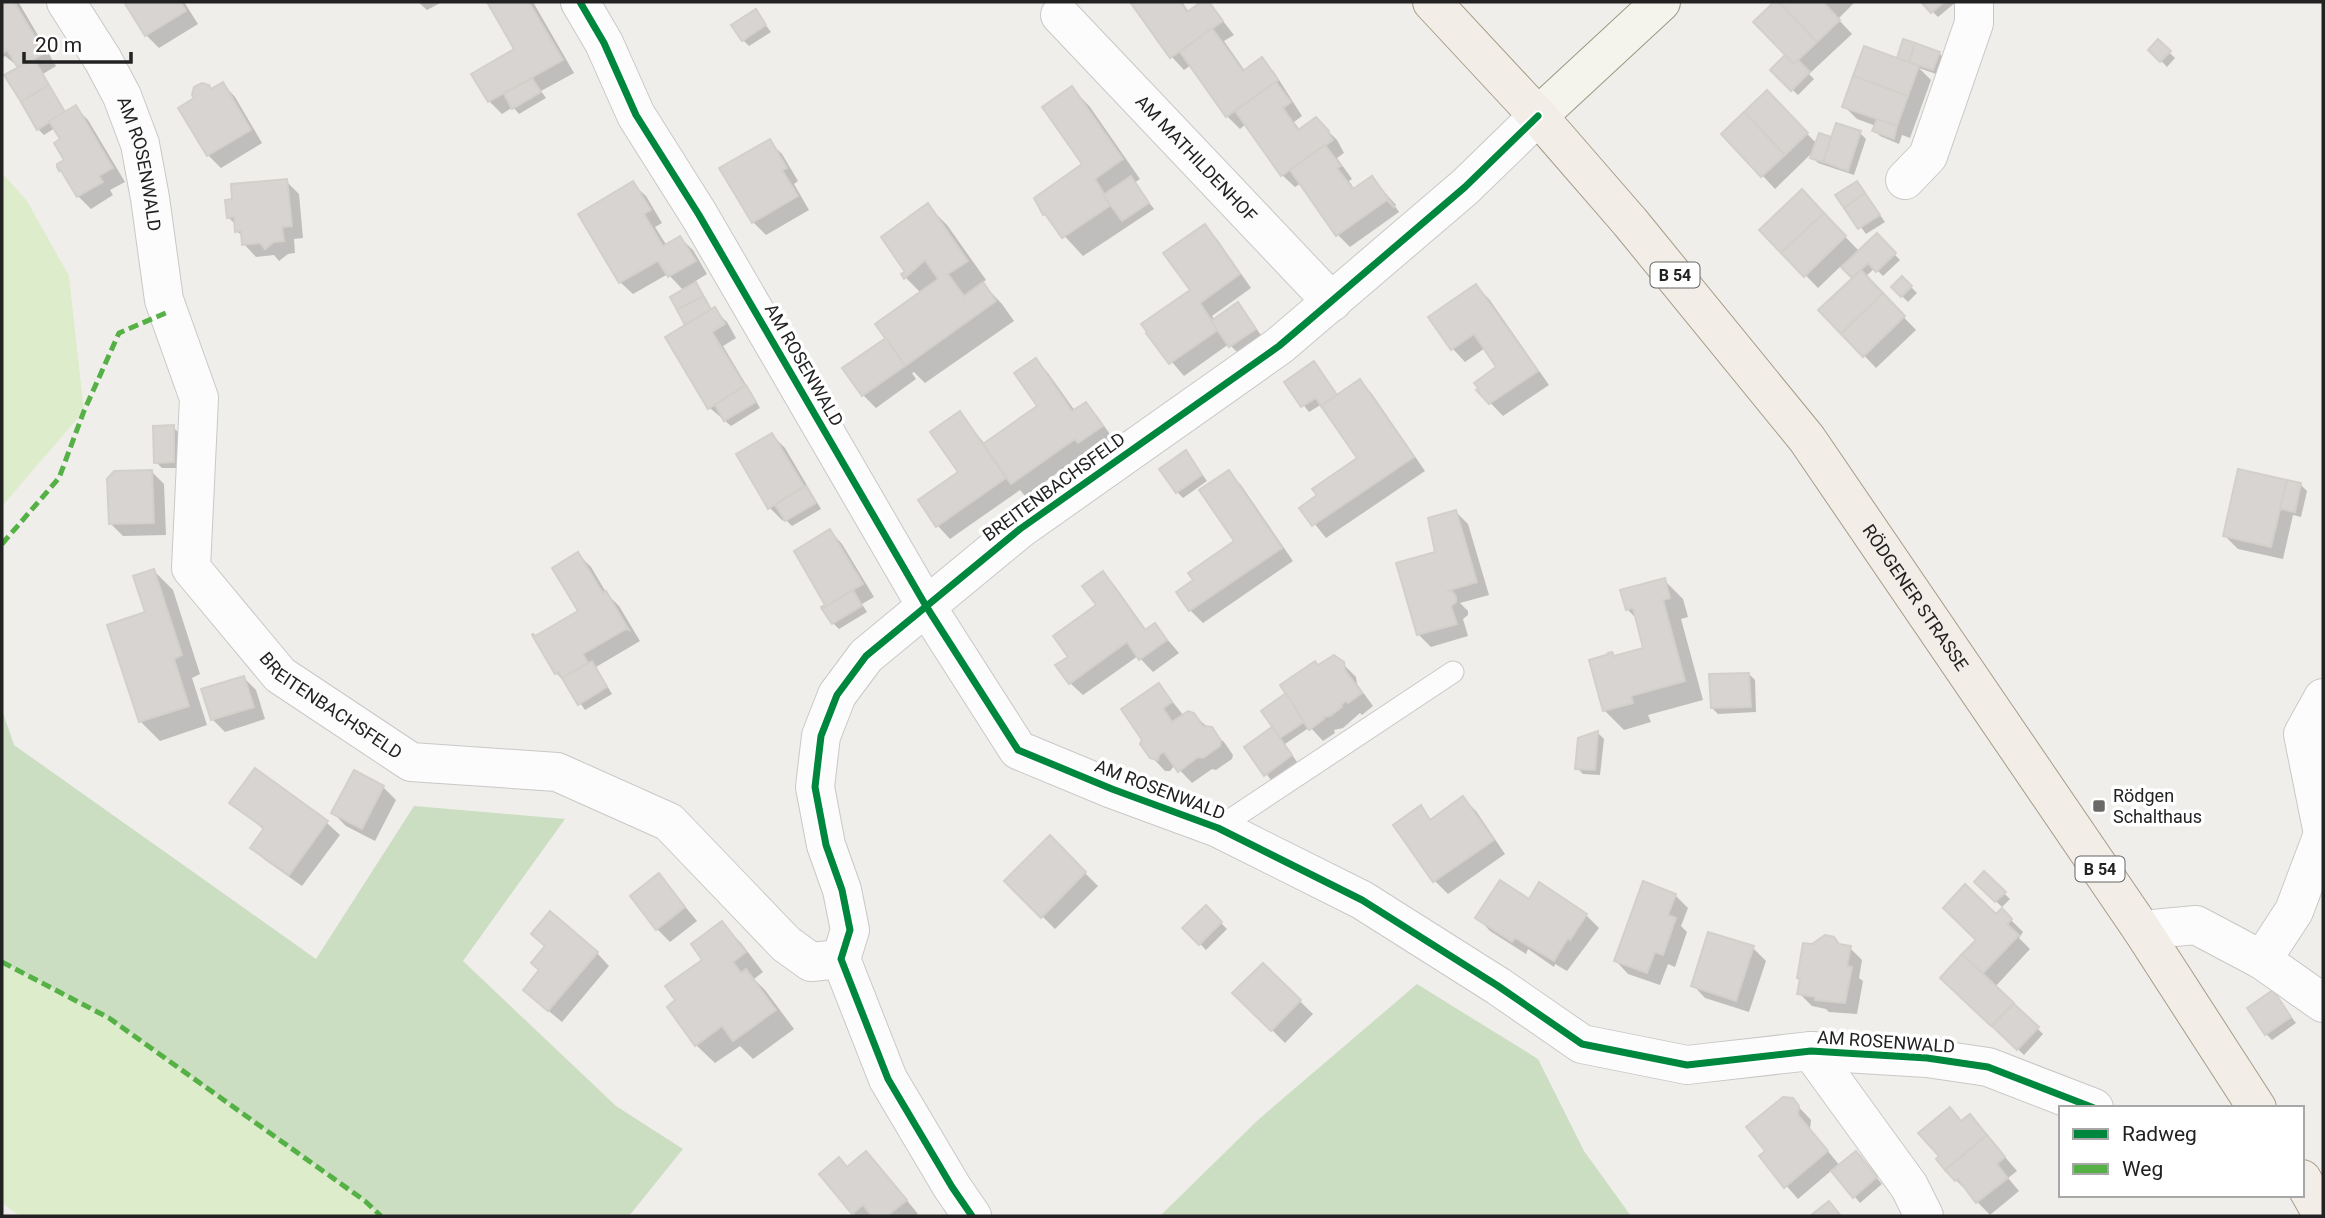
<svg xmlns="http://www.w3.org/2000/svg" width="2325" height="1218" font-family="Roboto,sans-serif">
	<style>
		.grass { fill: #ddeccb }
		.forest { fill: #cbdec1 }
		.shadow { fill: #0003 }
		.building { fill: #d7d4d2; stroke: #d3d0cc; stroke-width: 2 }
		.lines { fill: none; stroke-linecap: round; stroke-linejoin: round }
		.lane-casing { stroke: #c9c8c7; stroke-width: 23 }
		.street-casing { stroke: #c9c8c7; stroke-width: 40 }
		.secondary-casing { stroke: #999a82; stroke-width: 40 }
		.primary-casing { stroke: #a79c86; stroke-width: 40 }
		.lane { stroke: #fdfcfc; stroke-width: 21 }
		.street { stroke: #fdfcfc; stroke-width: 38 }
		.secondary { stroke: #f4f4ed; stroke-width: 38 }
		.primary { stroke: #f3ede7; stroke-width: 38 }
		.quiet { stroke: #55b145; stroke-width: 5; stroke-dasharray: 10 5; stroke-linecap: butt }
		.cycleway-casing { stroke: #fff; stroke-width: 11 }
		.cycleway { stroke: #00873e; stroke-width: 7 }
		.poi-dot { fill: #6a6968; stroke: #fff; stroke-width: 2.5 }
		.labels { text-anchor: middle; stroke-width: 7; stroke-linejoin: round; paint-order: stroke }
		.shield { fill: #fff; stroke: #646464; stroke-width: 2 }
		.shield-label { font-size: 16px; font-weight: bold; fill: #222 }
		.street-label { font-size: 18px; fill: #222; stroke: #fff }
		.poi-label { font-size: 18px; fill: #222; stroke: #fff; text-anchor: start }
	</style>
	<rect width="100%" height="100%" fill="#f0eeeb"/>
	<g class="grass">
		<path d="M2 173 27 201 69 276 84 411 2 506Z"/>
		<path d="M2 962 109 1018 365 1201 381 1216H20L2 1203Z"/>
	</g>
	<g class="forest">
		<path d="M2 710 14 745 316 959 414 806 565 819 463 961 616 1106 683 1149 629 1216H381L365 1201 109 1018 2 962Z"/>
		<path d="M1417 984 1538 1059 1584 1151 1631 1216H1160L1259 1119Z"/>
	</g>
	<g class="shadow">
		<path d="M2 2 19 3 56 66 43 74 66 113 75 107 88 120 125 182 110 190 113 195 91 209 78 196 58 167 67 161 62 140 55 128 44 135 38 129 20 68 5 56 2 58Z"/>
		<path d="M126 2H184L198 24 159 48 146 35Z"/>
		<path d="M418 2H442L427 10Z"/>
		<path d="M489 2H533L574 73 541 91 546 98 519 114 513 107 502 114 489 101 517 49Z"/>
		<path d="M1132 2H1182L1189 12 1208 2 1234 35 1224 41 1245 71 1262 60 1274 72 1302 116 1294 122 1300 130 1316 119 1337 140 1344 153 1337 158 1352 179 1349 181 1355 190 1372 178 1396 205 1395 206 1399 212 1350 247 1338 235 1301 183 1295 187 1282 175 1246 124 1240 129 1227 116 1191 65 1184 70 1172 57Z"/>
		<path d="M1777 2H1821L1824 4 1826 2H1855L1838 19 1852 34 1809 74 1814 79 1798 95 1772 70 1795 63 1756 22Z"/>
		<path d="M1923 2H1956L1938 17Z"/>
		<path d="M755 11 771 32 749 46 743 40Z"/>
		<path d="M2158 42 2175 58 2167 67 2151 50Z"/>
		<path d="M1939 53 1945 59 1939 75 1919 68 1931 80 1910 138 1902 135 1899 144 1880 136 1874 130 1876 126 1857 119 1844 106 1904 62 1899 57Z"/>
		<path d="M223 84 235 97 262 143 221 168 208 155 197 99 209 86 212 90Z"/>
		<path d="M1072 88 1090 107 1140 179 1134 183 1154 209 1083 256 1044 214 1085 165Z"/>
		<path d="M1767 92 1817 144 1820 135 1832 139 1860 133 1866 139 1854 175 1818 163 1812 157 1814 151 1775 189 1724 134Z"/>
		<path d="M769 141 782 154 798 181 794 184 809 210 766 235 753 222Z"/>
		<path d="M286 181 299 194 303 238 294 239 295 253 288 254 279 261 274 255 256 257 244 244 243 237 237 231 236 225 228 217Z"/>
		<path d="M1857 183 1885 222 1866 234 1838 196Z"/>
		<path d="M633 184 646 196 662 223 655 227 667 246 680 238 693 250 707 274 694 282 701 290 713 311 714 310 727 322 736 338 723 346 760 408 731 426 710 408 688 325 684 291 668 274 633 294 620 282Z"/>
		<path d="M1802 192 1860 252 1877 236 1900 260 1883 276 1875 268 1865 277 1916 330 1876 368 1821 310 1855 278 1841 266 1818 288 1762 230Z"/>
		<path d="M928 206 947 225 986 280 982 283 1002 304 1014 321 925 383 914 372 912 373 916 379 876 408 863 395 885 341 921 293 906 278Z"/>
		<path d="M1205 227 1217 239 1251 288 1212 316 1215 321 1238 304 1261 335 1237 352 1229 344 1184 376 1148 334 1192 291Z"/>
		<path d="M1902 278 1917 293 1908 302 1893 287Z"/>
		<path d="M1476 286 1489 299 1549 385 1503 416 1479 391 1499 368 1485 348 1465 362 1453 349 1431 317Z"/>
		<path d="M1036 360 1048 373 1075 411 1086 404 1098 417 1114 440 1092 455 1088 451 1025 496 1020 490 950 539 938 526 920 501 961 472 959 413 985 444 1039 407Z"/>
		<path d="M1314 364 1338 396 1360 381 1372 394 1425 471 1326 538 1302 508 1319 496 1360 459 1322 404 1309 412 1286 383Z"/>
		<path d="M173 427 179 433 180 468H162L156 462Z"/>
		<path d="M772 435 785 448 821 509 792 526 785 519 783 521 770 508 738 455Z"/>
		<path d="M1186 452 1207 481 1183 498 1177 492Z"/>
		<path d="M151 471 164 484 166 535 123 536 111 524Z"/>
		<path d="M1228 472 1241 485 1293 561 1203 623 1190 610 1178 592 1196 580 1236 542Z"/>
		<path d="M2301 485 2307 491 2301 517 2293 515 2283 559 2238 549 2225 536Z"/>
		<path d="M1456 512 1468 524 1489 595 1460 603 1468 611V615L1463 619 1468 636 1431 647 1418 634 1437 554Z"/>
		<path d="M830 531 842 544 874 597 862 604 867 612 839 629 833 623 829 607Z"/>
		<path d="M578 554 591 567 607 594 619 606 640 641 596 667 612 694 585 710 568 685 556 673 535 638 580 612Z"/>
		<path d="M154 571 173 590 200 674 192 678 207 725 160 741 141 722 109 627 147 613Z"/>
		<path d="M1103 573 1115 586 1147 631 1155 625 1179 653 1153 672 1138 656 1083 695 1070 683V657L1099 606Z"/>
		<path d="M1664 580 1683 599 1688 617 1681 619 1703 700 1648 715 1651 722 1624 730 1604 710 1612 654 1615 657 1645 649 1637 619 1627 609Z"/>
		<path d="M1343 664 1356 677 1357 684 1373 706 1362 715 1360 713 1343 728 1334 730 1335 733 1323 741 1310 727 1285 744 1297 762 1271 780 1247 748 1275 728 1319 667Z"/>
		<path d="M1749 674 1755 680 1756 712 1718 714 1712 708Z"/>
		<path d="M244 678 256 690 265 719 225 732 212 719Z"/>
		<path d="M1159 685 1184 716 1193 714 1224 742 1233 755 1232 759 1216 770 1212 769 1192 783 1175 765 1170 771H1165L1152 757Z"/>
		<path d="M1598 733 1604 739 1600 775 1583 774 1577 768 1579 739Z"/>
		<path d="M255 771 327 823 340 835 302 886 265 860 253 848 264 830 232 803Z"/>
		<path d="M355 772 383 787 396 800 375 841 346 826 333 813Z"/>
		<path d="M1463 798 1476 811 1505 854 1448 894 1435 881 1396 825 1420 808 1432 820Z"/>
		<path d="M1050 838 1098 886 1055 929 1007 881Z"/>
		<path d="M1984 874 2010 899 2002 907 1976 882Z"/>
		<path d="M659 875 697 921 670 942 657 929Z"/>
		<path d="M1540 884 1586 915 1599 928 1567 971 1555 964 1554 967 1528 949 1526 954 1490 931 1478 918 1529 901Z"/>
		<path d="M1675 895 1688 908 1681 926 1687 932 1675 967 1668 964 1660 985 1628 974 1616 961Z"/>
		<path d="M1206 908 1227 929 1206 950 1185 928Z"/>
		<path d="M2002 911 2023 932 2019 938 2030 949 1995 987 2043 1034 2024 1055 1943 977 1978 940Z"/>
		<path d="M722 924 741 943 763 972 754 979 765 990 794 1029 753 1059 740 1046 715 1063 696 1045 705 960Z"/>
		<path d="M1841 946 1850 948 1862 960 1859 978 1863 981 1857 1014 1829 1012 1826 1009 1812 1006 1799 993Z"/>
		<path d="M547 947 597 953 609 966 562 1022 538 1002Z"/>
		<path d="M1753 948 1766 961 1749 1012 1705 998 1693 985Z"/>
		<path d="M1263 965 1313 1014 1285 1043 1235 993Z"/>
		<path d="M2273 993 2296 1023 2272 1040 2266 1034Z"/>
		<path d="M1792 1100 1811 1120 1810 1129 1840 1166 1861 1159 1882 1184 1860 1203 1832 1170 1798 1199 1761 1157 1768 1151Z"/>
		<path d="M1970 1116 2017 1171 2008 1178 2019 1191 1990 1215 1956 1180 1962 1122Z"/>
		<path d="M879 1166 918 1214 915 1216H856L821 1174Z"/>
	</g>
	<g class="building">
		<path d="M2 2H14L45 53 18 68 7 50 2 54Z"/>
		<path d="M124 2H181L186 11 145 36Z"/>
		<path d="M487 2H529L563 60 488 102 471 74 514 49Z"/>
		<path d="M1130 2H1180L1187 12 1201 2H1209L1223 21 1170 58Z"/>
		<path d="M1774 2H1779L1817 42 1794 64 1753 22Z"/>
		<path d="M1779 2H1823L1840 20 1817 42Z"/>
		<path d="M1921 2H1944L1931 13Z"/>
		<path d="M756 9 766 25 742 41 731 25Z"/>
		<path d="M1212 28 1243 71 1262 57 1278 80 1226 117 1180 52Z"/>
		<path d="M1903 39 1915 43 1909 62 1897 58Z"/>
		<path d="M2158 39 2171 51 2160 62 2148 50Z"/>
		<path d="M1915 43 1940 52 1933 70 1909 62Z"/>
		<path d="M1864 46 1919 66 1908 96 1853 76Z"/>
		<path d="M1785 55 1794 64 1798 60 1810 72 1791 91 1770 70Z"/>
		<path d="M34 59 49 85 21 102 4 75Z"/>
		<path d="M1853 76 1908 96 1897 126 1842 107Z"/>
		<path d="M532 78 541 92 512 109 504 94Z"/>
		<path d="M223 82 251 130 207 156 178 108 194 98 192 95 194 87 202 83 209 85 211 89Z"/>
		<path d="M1276 82 1291 102 1283 108 1298 130 1316 117 1329 131 1328 132 1333 140 1281 176 1235 111Z"/>
		<path d="M49 85 65 112 37 130 21 102Z"/>
		<path d="M1072 86 1123 159 1095 179 1111 205 1062 238 1045 214 1043 215 1034 198 1082 164 1042 107Z"/>
		<path d="M1767 90 1808 133 1785 155 1744 112Z"/>
		<path d="M76 105 113 168 99 176 103 182 77 197 60 169 59 171 57 167V164L64 160 54 143 60 139 49 121Z"/>
		<path d="M1744 112 1785 155 1761 177 1721 134Z"/>
		<path d="M1877 119 1897 126 1894 139 1872 131Z"/>
		<path d="M1836 123 1861 131 1848 171 1823 162Z"/>
		<path d="M1819 133 1831 137 1823 162 1810 158Z"/>
		<path d="M770 139 787 168 782 170 798 196 752 223 719 168Z"/>
		<path d="M1325 145 1341 166 1337 168 1353 189 1372 176 1395 208 1387 200 1336 236 1290 170Z"/>
		<path d="M1131 176 1149 203 1122 221 1103 195Z"/>
		<path d="M287 179 292 226 282 227 284 241 274 242 265 249 260 243 242 245 241 231 235 232 234 217 227 218 225 200 232 199 231 184Z"/>
		<path d="M633 181 651 210 644 214 663 246 680 236 696 261 668 277 658 261 619 283 578 214Z"/>
		<path d="M1857 181 1865 193 1844 208 1835 195Z"/>
		<path d="M1802 189 1824 213 1781 253 1759 230Z"/>
		<path d="M1865 193 1880 215 1858 229 1844 208Z"/>
		<path d="M928 203 968 261 948 274 964 296 983 282 996 301 905 366 875 324 938 279 925 260 904 279 901 274 905 272 881 237Z"/>
		<path d="M1824 213 1846 236 1804 277 1781 253Z"/>
		<path d="M1205 224 1240 274 1200 303 1218 330 1169 364 1146 333 1147 332 1141 324 1190 290 1163 253Z"/>
		<path d="M1877 233 1896 253 1876 272 1868 263 1852 278 1841 267Z"/>
		<path d="M1861 270 1883 293 1841 334 1818 310Z"/>
		<path d="M1902 276 1912 286 1901 297 1891 287Z"/>
		<path d="M696 282 703 296 677 310 670 297Z"/>
		<path d="M1476 284 1538 371 1489 404 1476 390 1479 389 1474 383 1496 367 1474 334 1451 350 1428 317Z"/>
		<path d="M1883 293 1905 316 1863 357 1841 334Z"/>
		<path d="M703 296 711 310 685 325 677 310Z"/>
		<path d="M1238 302 1256 329 1229 347 1211 321Z"/>
		<path d="M715 307 725 324 712 332 745 386 708 409 665 337Z"/>
		<path d="M886 338 905 366 862 396 842 368Z"/>
		<path d="M1036 358 1072 411 1086 402 1103 426 1078 443 1075 439 1011 484 983 444 1037 406 1014 373Z"/>
		<path d="M1314 361 1337 395 1321 406 1316 398 1301 407 1284 382Z"/>
		<path d="M1360 379 1414 457 1312 526 1299 508 1317 495 1312 489 1357 458 1321 406Z"/>
		<path d="M746 385 756 402 724 421 715 405Z"/>
		<path d="M960 411 1006 478 936 527 918 500 958 472 930 432Z"/>
		<path d="M174 425V462L154 463 153 426Z"/>
		<path d="M772 433 804 486 768 509 736 454Z"/>
		<path d="M1186 450 1202 475 1176 493 1159 469Z"/>
		<path d="M2238 469 2287 480 2271 547 2223 536Z"/>
		<path d="M152 470 154 523 109 524 107 479 114 471Z"/>
		<path d="M1229 470 1282 548 1189 611 1176 592 1193 580 1188 573 1234 541 1199 490Z"/>
		<path d="M2287 480 2301 483 2295 512 2280 509Z"/>
		<path d="M806 486 816 503 785 521 775 505Z"/>
		<path d="M1456 510 1477 582 1447 591 1453 592 1456 597V602L1451 606 1457 624 1417 635 1396 563 1435 552 1428 518Z"/>
		<path d="M830 529 863 584 822 609 821 607 825 605 794 551Z"/>
		<path d="M578 552 603 593 606 591 629 630 626 629 583 654 588 663 562 678 558 672 555 674 532 635 533 634 535 636 578 611 552 568Z"/>
		<path d="M154 569 182 655 174 659 189 706 139 722 107 625 145 612 133 576Z"/>
		<path d="M1103 571 1145 630 1155 623 1167 640 1139 660 1127 642 1069 684 1055 665 1068 657 1053 636 1096 605 1082 586Z"/>
		<path d="M1665 578 1670 598 1663 600 1685 681 1631 696 1633 703 1603 711 1589 660 1609 654 1608 653 1612 652 1614 656 1643 648 1633 608 1626 610 1620 590Z"/>
		<path d="M853 590 862 606 832 624 822 609Z"/>
		<path d="M1334 655 1344 662 1345 670 1362 693 1348 703 1346 701 1341 705 1342 707 1330 716 1323 717 1324 719 1309 730 1280 685 1315 661 1318 665Z"/>
		<path d="M592 661 607 687 578 705 562 678Z"/>
		<path d="M1749 673 1751 707 1711 708 1709 674Z"/>
		<path d="M244 676 254 707 211 720 201 689Z"/>
		<path d="M1159 683 1172 702 1163 708 1172 722 1188 711 1194 713 1203 726 1212 727 1221 741 1220 746 1203 758 1198 757 1178 772 1164 752 1159 755 1158 760 1150 758 1140 744 1142 740 1121 709Z"/>
		<path d="M1286 693 1304 722 1280 738 1261 711Z"/>
		<path d="M1272 727 1292 755 1264 776 1244 747Z"/>
		<path d="M1598 731 1595 770 1575 769 1578 738Z"/>
		<path d="M255 768 328 821 289 875 250 848 264 828 229 803Z"/>
		<path d="M354 770 384 786 362 829 331 813Z"/>
		<path d="M1463 796 1494 840 1433 882 1393 825 1421 805 1430 820Z"/>
		<path d="M1050 835 1086 872 1041 918 1004 881Z"/>
		<path d="M1984 871 2006 892 1995 902 1974 882Z"/>
		<path d="M659 873 685 907 656 930 630 896Z"/>
		<path d="M1500 880 1529 899 1539 882 1587 914 1570 940 1568 938 1554 961 1515 938 1512 942 1475 918Z"/>
		<path d="M1643 881 1676 894 1668 915 1676 918 1663 955 1655 952 1647 973 1614 961Z"/>
		<path d="M1965 884 1996 914 2002 908 2012 919 2007 924 2019 935 1982 974 1962 954 1976 940 1943 908Z"/>
		<path d="M1206 905 1222 922 1199 945 1182 928Z"/>
		<path d="M550 911 598 952 548 1011 523 990 539 970 531 963 545 946 531 934Z"/>
		<path d="M722 921 746 952 733 962 741 973 746 969 776 1010 733 1041 722 1026 695 1046 667 1007 675 1000 665 986 702 960 691 944Z"/>
		<path d="M1708 932 1754 946 1736 1001 1691 986Z"/>
		<path d="M1825 935 1834 937 1839 944 1851 946 1847 966 1852 967 1845 1003 1815 1000V997L1797 994 1800 979 1797 978 1803 943 1812 944Z"/>
		<path d="M1962 954 2014 1003 1991 1026 1940 978Z"/>
		<path d="M1263 963 1301 1000 1271 1031 1232 993Z"/>
		<path d="M2273 990 2291 1017 2265 1035 2247 1008Z"/>
		<path d="M2014 1004 2039 1027 2017 1050 1992 1026Z"/>
		<path d="M1783 1097 1793 1098 1799 1106 1798 1115 1828 1151 1784 1188 1759 1156 1765 1151 1746 1127Z"/>
		<path d="M1950 1107 1961 1121 1970 1114 1987 1135 1945 1170 1936 1159 1939 1156 1918 1133Z"/>
		<path d="M1987 1135 2005 1157 1997 1164 2008 1178 1976 1203 1958 1179 1955 1181 1945 1170Z"/>
		<path d="M866 1151 907 1200 887 1216H872L863 1205 852 1214 819 1174 839 1157 847 1167Z"/>
		<path d="M1856 1151 1877 1177 1853 1198 1831 1171Z"/>
		<path d="M1829 1201 1841 1216H1810Z"/>
	</g>
	<g class="lines">
		<g class="lane-casing">
			<path id="lane" d="M1218 828 1453 672"/>
		</g>
		<g class="street-casing">
			<g id="street">
				<path id="s1" d="M66 2 103 60 122 96 140 144 150 198 164 300 199 398 191 568 280 675 411 762 557 772 669 822 786 944 811 962 841 959"/>
				<path d="M580 2 604 43 636 115 699 215 926 606 1018 750 1112 789 1218 828 1362 900 1498 986 1582 1044 1687 1065 1811 1051 1927 1058 1988 1067 2094 1108"/>
				<path id="s2" d="M1060 15 1332 302"/>
				<path d="M1905 180 1928 156 1974 23V2"/>
				<path d="M2142 930 2196 925 2262 960 2323 1003"/>
				<path d="M2262 960 2294 911 2323 834 2303 734 2323 698"/>
				<path d="M1811 1051 1909 1186 1924 1216"/>
				<path d="M972 1216 952 1187 888 1079 841 959 850 930 842 890 826 845 815 787 821 736 837 695 866 656 1020 529 1279 346 1465 187 1538 116"/>
			</g>
		</g>
		<g class="secondary-casing">
			<path id="secondary" d="M1538 116 1661 2"/>
		</g>
		<g class="primary-casing">
			<g id="primary">
				<path id="s3" d="M1432 2 1538 116 1630 222 1807 439 2142 930 2257 1108"/>
				<path d="M2302 1179 2323 1216"/>
			</g>
		</g>
		<use href="#lane" class="lane"/>
		<use href="#street" class="street"/>
		<use href="#secondary" class="secondary"/>
		<use href="#primary" class="primary"/>
		<g class="quiet">
			<path d="M2 544 59 478 84 411 119 333 168 312"/>
			<path d="M2 962 109 1018 365 1201 381 1216"/>
		</g>
		<g class="cycleway-casing">
			<g id="cycleway">
				<path d="M580 2 604 43 636 115 699 215 926 606 1018 750 1112 789 1218 828 1362 900 1498 986 1582 1044 1687 1065 1811 1051 1927 1058 1988 1067 2094 1108"/>
				<path d="M972 1216 952 1187 888 1079 841 959 850 930 842 890 826 845 815 787 821 736 837 695 866 656 1020 529 1279 346 1465 187 1538 116"/>
			</g>
		</g>
		<use href="#cycleway" class="cycleway"/>
	</g>
	<rect class="poi-dot" x="2092" y="799" width="14" height="14" rx="3.5"/>
	<g class="labels">
		<g class="shield">
			<rect x="1650.5" y="262.5" width="49" height="25" rx="5"/>
			<rect x="2075.5" y="856.5" width="49" height="25" rx="5"/>
		</g>
		<g class="shield-label">
			<text x="1675" y="281">B 54</text>
			<text x="2100" y="875">B 54</text>
		</g>
		<g class="street-label">
			<text dy="6" stroke="none"><textPath href="#s2" startOffset="198">AM MATHILDENHOF</textPath></text>
			<text dy="6" stroke="none"><textPath href="#s1" startOffset="180">AM ROSENWALD</textPath></text>
			<text transform="translate(804 365) rotate(60)" y="6">AM ROSENWALD</text>
			<text transform="translate(1054 487) rotate(-36)" y="6">BREITENBACHSFELD</text>
			<text dy="6" stroke="none"><textPath href="#s3" startOffset="768">RÖDGENER STRASSE</textPath></text>
			<text dy="6" stroke="none"><textPath href="#s1" startOffset="791">BREITENBACHSFELD</textPath></text>
			<text transform="translate(1160 790) rotate(21)" y="6">AM ROSENWALD</text>
			<text transform="translate(1886 1042) rotate(4)" y="6">AM ROSENWALD</text>
		</g>
		<g class="poi-label">
			<text x="2113" y="802">Rödgen<tspan x="2113" dy="21">Schalthaus</tspan></text>
		</g>
	</g>
	<rect width="2325" height="1218" fill="none" stroke="#222222" stroke-width="7"/>
	<rect x="2059" y="1106" width="245" height="91" fill="#ffffff" stroke="#a7a7a7" stroke-width="2"/>
	<rect x="2073" y="1129" width="35" height="10" fill="#00873e" stroke="#a7a7a7" stroke-width="2"/>
	<text x="2122" y="1141" font-size="21" fill="#222222">Radweg</text>
	<rect x="2073" y="1164" width="35" height="10" fill="#55b145" stroke="#a7a7a7" stroke-width="2"/>
	<text x="2122" y="1176" font-size="21" fill="#222222">Weg</text>
	<path d="M24 52v10h107v-10" fill="none" stroke="#222222" stroke-width="3.5"/>
	<text x="35" y="52" font-size="21" fill="#222222" stroke="#ffffff" stroke-width="5" paint-order="stroke">20 m</text>
</svg>
